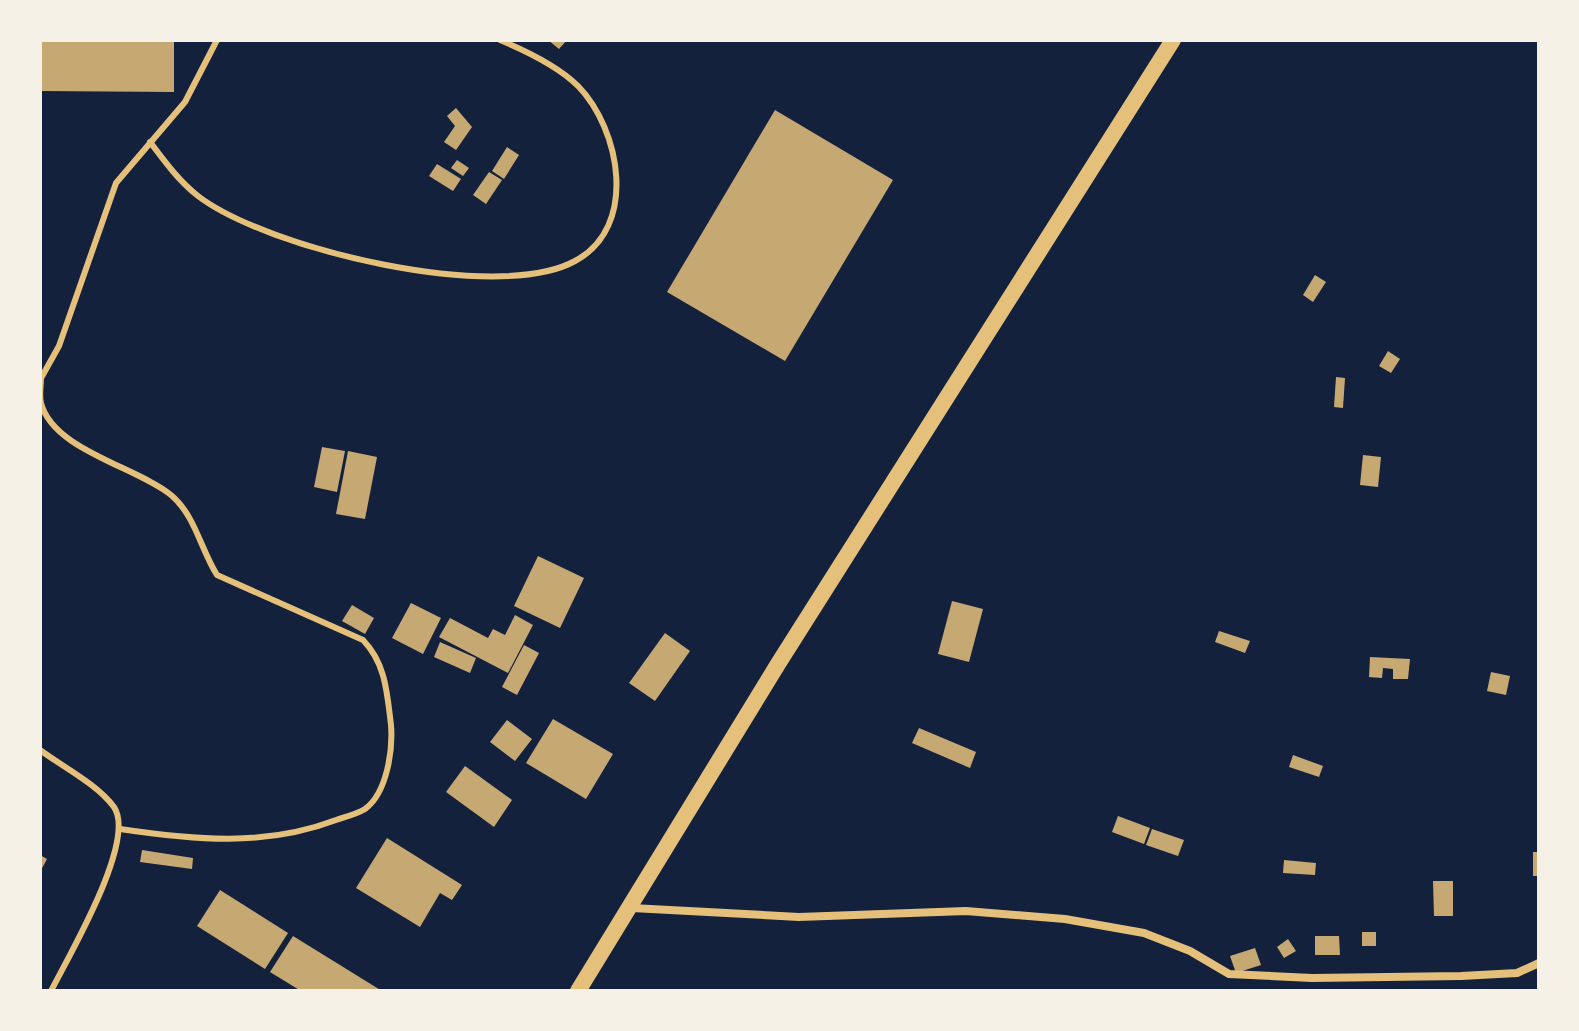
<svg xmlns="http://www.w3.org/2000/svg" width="1579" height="1031" font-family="Mulish,sans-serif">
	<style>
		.building { fill: #c6a872 }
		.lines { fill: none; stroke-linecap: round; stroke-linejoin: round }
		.service { stroke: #e5c07b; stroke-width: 6 }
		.minor { stroke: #e5c07b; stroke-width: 8 }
		.secondary { stroke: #e5c07b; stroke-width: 16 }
	</style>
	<rect width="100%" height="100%" fill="#14213d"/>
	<g class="building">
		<path d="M40 40H174V92L40 91Z"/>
		<path d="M548 40H567L559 49Z"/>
		<path d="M456 108 472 127 456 150 444 142 455 126 447 116Z"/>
		<path d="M775 110 893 180 785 361 667 292Z"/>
		<path d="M507 147 519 155 504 179 492 171Z"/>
		<path d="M457 160 469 168 463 176 451 168Z"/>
		<path d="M437 164 461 179 453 191 429 176Z"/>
		<path d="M489 172 502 180 486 204 473 195Z"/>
		<path d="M1315 275 1326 282 1313 302 1303 295Z"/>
		<path d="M1388 351 1400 359 1391 373 1379 366Z"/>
		<path d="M1336 377 1345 378 1343 408 1334 407Z"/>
		<path d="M322 447 345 451 337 492 314 487Z"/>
		<path d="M348 451 377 457 365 519 336 514Z"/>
		<path d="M1363 455 1381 457 1378 487 1360 485Z"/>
		<path d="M538 556 584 578 560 628 514 606Z"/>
		<path d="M952 601 983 609 969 662 938 654Z"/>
		<path d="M411 603 441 618 423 654 392 638Z"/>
		<path d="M352 605 374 618 365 634 342 621Z"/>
		<path d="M515 615 533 625 508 673 439 637 450 618 488 638 493 629 505 635Z"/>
		<path d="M1219 631 1250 641 1245 653 1215 642Z"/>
		<path d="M665 633 690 651 655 701 629 683Z"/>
		<path d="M440 642 476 658 470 673 434 657Z"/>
		<path d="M524 645 539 653 517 695 502 687Z"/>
		<path d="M1370 657 1410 659 1408 679H1393V669L1383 668 1382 678 1369 677Z"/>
		<path d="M1491 672 1510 676 1506 695 1487 691Z"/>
		<path d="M553 719 613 754 586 799 526 763Z"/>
		<path d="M507 720 532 739 515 761 490 742Z"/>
		<path d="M919 728 976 752 970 768 912 743Z"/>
		<path d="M1293 755 1323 766 1319 777 1289 767Z"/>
		<path d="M465 766 512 800 494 827 446 792Z"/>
		<path d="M1118 816 1150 828 1144 844 1112 832Z"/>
		<path d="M1152 829 1184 840 1178 856 1146 845Z"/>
		<path d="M387 838 462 885 452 900 440 893 420 927 356 888Z"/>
		<path d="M142 850 193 858 192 869 140 862Z"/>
		<rect x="1533" y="852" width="6" height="24"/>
		<path d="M40 855 47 859 40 872Z"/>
		<path d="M1284 860 1316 863 1315 875 1283 873Z"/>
		<path d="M1433 881H1453V916H1434Z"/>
		<path d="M220 890 288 933 265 969 197 926Z"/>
		<rect x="1362" y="932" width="14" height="14"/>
		<path d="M293 936 382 991H301L270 972Z"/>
		<path d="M1315 936H1339L1340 955H1315Z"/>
		<path d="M1288 939 1296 951 1284 958 1277 947Z"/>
		<path d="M1255 948 1261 965 1236 973 1230 956Z"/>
	</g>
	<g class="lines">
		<g class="service">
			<path d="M150 142C165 162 179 181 198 196 267 249 497 304 575 261 639 227 620 129 578 86 559 67 524 50 500 40"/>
			<path d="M41 378C41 386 39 396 41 403 53 450 137 467 171 495 195 515 201 550 217 575L363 640C386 664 387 693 391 725 393 750 387 793 365 809 357 814 345 817 336 820 265 847 194 840 120 829"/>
			<path d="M40 380 59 346 116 183 185 102 217 40"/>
			<path d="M40 750C63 767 97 784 114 807 137 841 68 957 51 991"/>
		</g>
		<path class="minor" d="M632 908 799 917 966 911 1065 919 1144 933 1190 951 1229 974 1312 978 1461 976 1517 973 1539 963"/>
		<path class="secondary" d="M578 991 778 664 1173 40"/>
	</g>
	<rect width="1579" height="1031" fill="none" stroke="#f6f1e7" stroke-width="84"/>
</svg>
